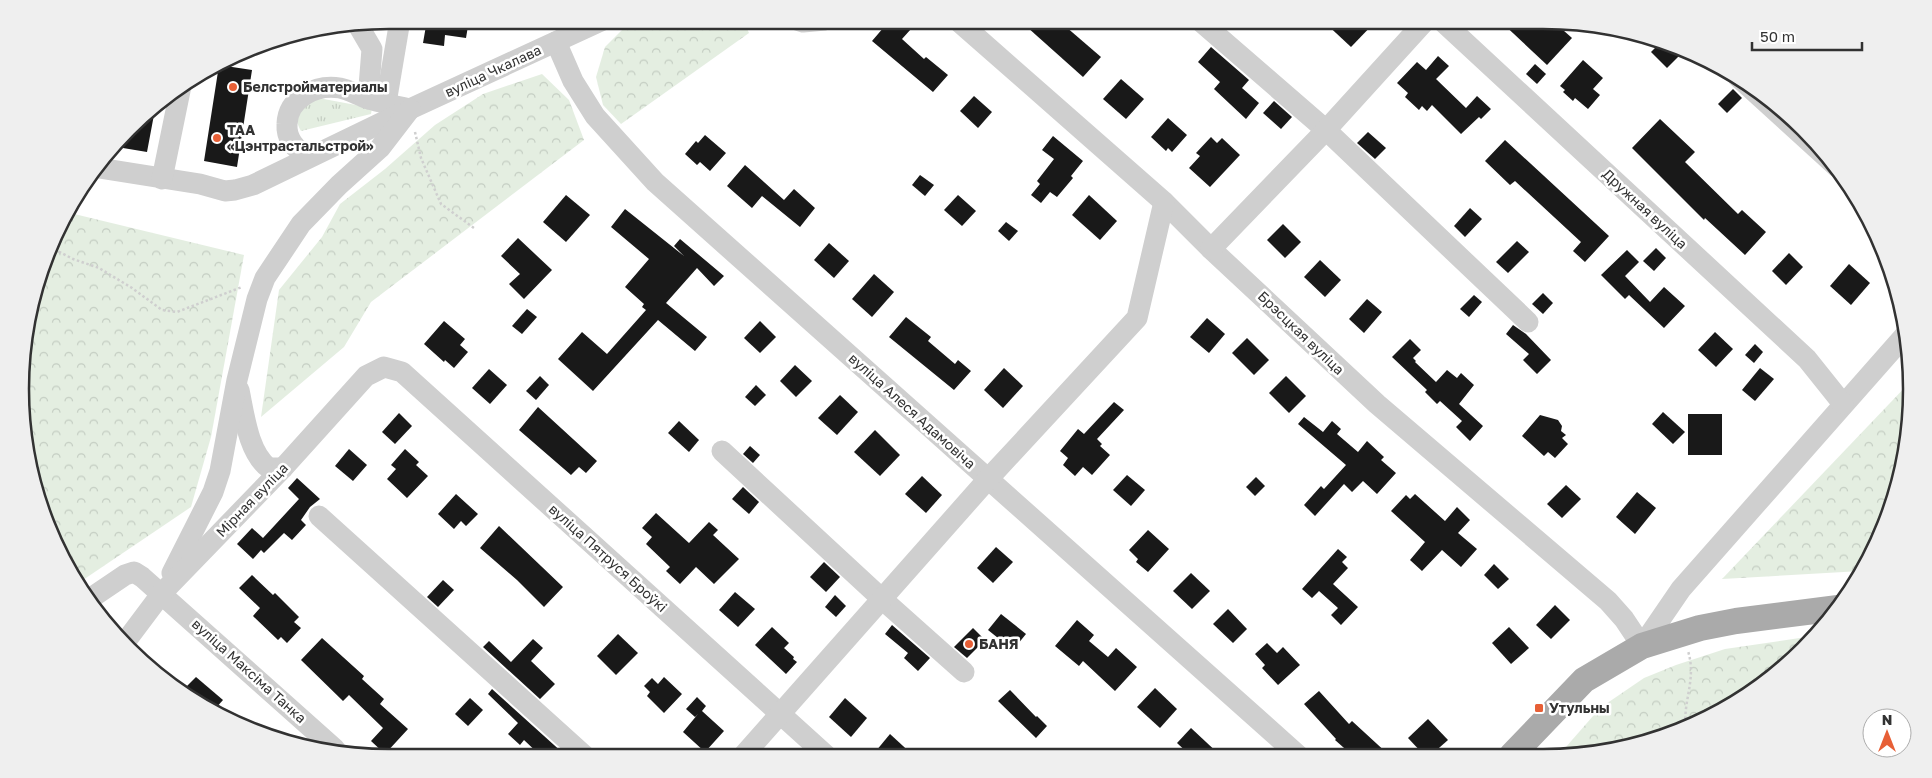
<svg xmlns="http://www.w3.org/2000/svg" width="1932" height="778" font-family="'Golos Text',sans-serif">
	<style>
		.grass { fill: url(#grass-tufts) }
		.forest { fill: url(#forest-crowns) }
		.building { fill: #191919 }
		.lines { fill: none; stroke-linecap: round; stroke-linejoin: round }
		.path { stroke: #cfcfcf; stroke-width: 2.5; stroke-dasharray: 2.5 2.5; stroke-linecap: butt }
		.minor { stroke: #cfcfcf; stroke-width: 21 }
		.major { stroke: #aaa; stroke-width: 26 }
		.poi-dot { fill: #e75f36; stroke: #fff; stroke-width: 2 }
		.labels { text-anchor: middle; stroke-width: 5; stroke-linejoin: round; paint-order: stroke }
		.street-label { font-size: 14px; fill: #323232; stroke: #fff }
		.poi-label { font-size: 14px; font-weight: bold; fill: #323232; stroke: #fff; text-anchor: start }
		.rim { fill: none; stroke: #323232; stroke-width: 2.5 }
	</style>
	<defs>
		<pattern id="grass-tufts" width="24" height="20" patternUnits="userSpaceOnUse" patternTransform="scale(1.25)"><rect width="24" height="20" fill="#e4eee1"/><path d="M3 7l-1-3M5 7V3M7 7l1-3M15 17l-1-3M17 17v-4M19 17l1-3" fill="none" stroke="#c4cdc2"/></pattern>
		<pattern id="forest-crowns" width="20" height="18" patternUnits="userSpaceOnUse" patternTransform="scale(1.25)"><rect width="20" height="18" fill="#e4eee1"/><path d="M2 6a3 3 0 1 1 6 0M12 15a3 3 0 1 1 6 0" fill="none" stroke="#c4cdc2"/></pattern>
	</defs>
	<rect width="100%" height="100%" fill="#fff"/>
	<path class="grass" d="M313 97 372 108 371 114 301 131C291 113 300 109 313 97Z"/>
	<g class="forest">
		<path d="M641 20H743L749 33 621 124 603 105 596 77 605 47 629 23Z"/>
		<path d="M542 74 569 100 584 140 371 302 344 347 261 417 279 290 322 237 340 204 385 169 435 125 483 94Z"/>
		<path d="M66 212 244 255 211 437 191 507 77 584 48 530 27 461 23 341 40 270Z"/>
		<path d="M1911 381 1909 437 1893 507 1861 571 1722 579Z"/>
		<path d="M1813 636 1786 667 1684 730 1591 755H1559L1600 708 1644 678 1676 665 1725 649Z"/>
	</g>
	<g class="building">
		<path d="M427 20H469L466 38 445 35 444 46 423 43Z"/>
		<path d="M890 20H901L911 29 902 39 924 59 926 57 948 75 933 92 872 41Z"/>
		<path d="M1033 20H1058L1101 57 1083 77 1027 27Z"/>
		<path d="M1322 20H1377L1351 47Z"/>
		<path d="M1499 20H1543L1554 22 1572 38 1547 65Z"/>
		<path d="M1663 40 1674 45 1682 53 1667 68 1651 52Z"/>
		<path d="M1211 47 1249 80 1242 88 1259 103 1246 119 1214 89 1220 82 1198 62Z"/>
		<path d="M1438 56 1449 66 1436 79 1466 108 1477 96 1491 109 1481 119 1479 117 1461 134 1432 105 1427 111 1422 106 1419 110 1405 97 1408 93 1397 83 1417 62 1426 70Z"/>
		<path d="M1583 60 1603 78 1593 89 1600 95 1588 109 1575 98 1573 101 1563 92 1565 90 1560 86Z"/>
		<path d="M1535 64 1546 74 1537 84 1526 74Z"/>
		<path d="M219 65 252 70 237 167 204 161Z"/>
		<path d="M1121 79 1144 99 1126 119 1103 99Z"/>
		<path d="M1733 89 1742 98 1727 113 1718 104Z"/>
		<path d="M974 96 992 112 978 128 960 111Z"/>
		<path d="M1274 101 1292 117 1281 129 1263 113Z"/>
		<path d="M156 104 147 152 117 147 146 111Z"/>
		<path d="M1168 118 1187 135 1172 152 1168 148 1166 151 1151 137Z"/>
		<path d="M1660 119 1695 152 1685 162 1738 214 1742 210 1766 232 1745 255 1705 218 1704 220 1632 148Z"/>
		<path d="M1368 132 1386 148 1375 159 1357 143Z"/>
		<path d="M705 135 726 153 710 171 700 162 697 165 685 154 696 141 698 143Z"/>
		<path d="M1053 136 1083 161 1071 176 1073 178 1057 197 1050 192 1041 203 1031 195 1040 184 1037 181 1054 159 1042 150Z"/>
		<path d="M1211 137 1217 143 1222 138 1240 155 1210 187 1189 168 1200 156 1196 153Z"/>
		<path d="M1505 140 1609 236 1585 262 1573 251 1581 242 1515 181 1510 185 1485 161Z"/>
		<path d="M745 165 784 200 794 189 815 208 800 227 762 196 752 208 727 186Z"/>
		<path d="M920 175 934 185 925 196 912 185Z"/>
		<path d="M566 195 590 215 566 242 543 222Z"/>
		<path d="M958 195 976 211 962 226 944 210Z"/>
		<path d="M1089 195 1117 221 1100 240 1072 215Z"/>
		<path d="M1470 208 1482 219 1465 237 1454 226Z"/>
		<path d="M625 209 684 256 674 246 680 239 724 276 714 286 697 268 666 303 707 337 695 351 658 320 593 391 558 359 582 332 607 354 646 310 642 307 644 304 625 287 649 259 611 227Z"/>
		<path d="M1006 222 1018 231 1009 241 998 231Z"/>
		<path d="M1283 224 1301 242 1285 258 1267 240Z"/>
		<path d="M518 238 552 270 524 299 509 284 520 274 501 256Z"/>
		<path d="M1517 241 1529 252 1508 273 1496 262Z"/>
		<path d="M829 243 849 261 834 278 814 260Z"/>
		<path d="M1656 248 1666 258 1654 271 1643 261Z"/>
		<path d="M1627 250 1639 262 1625 276 1650 302 1664 287 1685 306 1664 328 1629 295 1625 299 1601 275Z"/>
		<path d="M1789 253 1803 267 1786 285 1772 271Z"/>
		<path d="M1320 260 1341 280 1325 297 1304 277Z"/>
		<path d="M1849 264 1870 283 1851 305 1830 286Z"/>
		<path d="M874 274 894 292 872 317 852 299Z"/>
		<path d="M1543 293 1553 303 1543 314 1532 304Z"/>
		<path d="M1474 295 1482 302 1469 317 1460 309Z"/>
		<path d="M1367 299 1382 312 1364 333 1349 319Z"/>
		<path d="M527 309 537 317 522 334 512 326Z"/>
		<path d="M906 317 931 337 928 341 955 364 958 360 971 371 954 390 889 337Z"/>
		<path d="M1207 318 1225 334 1209 353 1190 337Z"/>
		<path d="M444 321 465 339 460 345 468 352 454 368 445 360 444 362 424 344Z"/>
		<path d="M760 321 776 337 760 353 744 338Z"/>
		<path d="M1513 325 1526 334 1551 360 1537 374 1523 360 1529 354 1506 334Z"/>
		<path d="M1715 332 1733 349 1716 367 1698 350Z"/>
		<path d="M1247 338 1269 360 1254 375 1232 353Z"/>
		<path d="M1410 339 1421 350 1413 358 1416 361 1415 362 1436 382 1447 370 1457 378 1461 373 1474 385 1459 404 1483 426 1470 441 1456 427 1462 421 1440 401 1437 404 1425 392 1427 390 1392 357Z"/>
		<path d="M1755 344 1763 352 1754 363 1745 355Z"/>
		<path d="M795 365 812 381 796 397 780 381Z"/>
		<path d="M1004 368 1023 386 1003 408 984 390Z"/>
		<path d="M1760 368 1774 379 1755 401 1742 390Z"/>
		<path d="M489 369 507 385 490 404 472 388Z"/>
		<path d="M540 376 549 385 536 400 526 391Z"/>
		<path d="M1286 376 1306 396 1289 413 1269 393Z"/>
		<path d="M756 385 766 395 755 406 745 397Z"/>
		<path d="M840 395 858 412 837 435 818 418Z"/>
		<path d="M1114 402 1124 410 1097 439 1102 444 1100 446 1110 455 1092 475 1083 467 1075 476 1063 465 1068 458 1060 451 1078 429 1084 434Z"/>
		<path d="M538 407 597 461 586 473 579 467 571 475 519 430Z"/>
		<path d="M1663 412 1685 432 1673 444 1652 424Z"/>
		<path d="M399 413 412 426 395 444 382 432Z"/>
		<rect x="1688" y="414" width="34" height="41"/>
		<path d="M1540 415 1558 420 1562 426 1561 431 1566 435 1562 438 1568 444 1555 458 1548 452 1544 456 1522 436Z"/>
		<path d="M1304 417 1323 432 1332 421 1341 429 1337 434 1358 452 1367 441 1384 457 1381 460 1396 473 1377 494 1363 481 1352 492 1344 484 1315 516 1304 505 1321 486 1324 489 1346 465 1298 424Z"/>
		<path d="M679 421 699 440 689 452 668 433Z"/>
		<path d="M875 430 900 455 880 476 854 452Z"/>
		<path d="M750 446 760 455 753 463 743 454Z"/>
		<path d="M349 449 367 465 353 481 335 466Z"/>
		<path d="M405 449 419 462 416 465 428 476 407 498 387 479 396 469 391 465Z"/>
		<path d="M1127 475 1145 490 1131 506 1113 490Z"/>
		<path d="M922 476 942 495 926 513 905 494Z"/>
		<path d="M1256 477 1265 486 1255 496 1246 487Z"/>
		<path d="M297 478 320 499 310 507 301 520 306 525 292 540 284 533 264 553 261 550 253 559 237 544 252 528 263 538 299 499 288 488Z"/>
		<path d="M1566 485 1581 499 1562 518 1547 504Z"/>
		<path d="M743 487 759 502 749 514 732 499Z"/>
		<path d="M1637 492 1656 508 1635 534 1616 517Z"/>
		<path d="M456 494 478 514 466 526 461 521 454 529 438 514Z"/>
		<path d="M1415 494 1445 521 1457 507 1470 520 1458 533 1477 549 1461 567 1442 550 1422 571 1410 560 1425 542 1391 511 1406 495 1410 499Z"/>
		<path d="M656 513 689 543 709 522 718 530 713 535 739 559 714 584 696 567 680 584 666 571 670 567 646 544 652 537 642 528Z"/>
		<path d="M499 526 563 587 544 607 517 580 480 548Z"/>
		<path d="M1148 530 1169 549 1148 572 1136 562 1138 559 1129 550Z"/>
		<path d="M996 547 1013 562 993 583 977 568Z"/>
		<path d="M1338 549 1347 557 1342 562 1348 568 1333 584 1358 607 1341 625 1331 615 1338 608 1319 591 1312 598 1302 589Z"/>
		<path d="M824 562 840 577 826 592 810 577Z"/>
		<path d="M1494 564 1509 579 1498 589 1484 575Z"/>
		<path d="M1191 573 1210 591 1192 609 1173 591Z"/>
		<path d="M252 575 273 595 275 593 299 617 294 622 301 628 287 643 281 637 278 640 253 616 260 608 239 588Z"/>
		<path d="M443 580 454 590 438 607 427 597Z"/>
		<path d="M735 592 755 609 738 627 719 610Z"/>
		<path d="M835 595 846 606 836 617 825 607Z"/>
		<path d="M1555 605 1570 620 1551 639 1536 625Z"/>
		<path d="M1228 609 1247 629 1233 643 1213 624Z"/>
		<path d="M1001 614 1026 634 1013 650 988 630Z"/>
		<path d="M1077 620 1094 635 1089 641 1108 657 1116 648 1137 667 1115 691 1083 661 1079 666 1055 646Z"/>
		<path d="M892 625 930 658 918 671 904 658 908 653 885 634Z"/>
		<path d="M772 627 789 643 784 648 794 657 793 659 797 662 786 674 755 645Z"/>
		<path d="M1509 627 1529 648 1511 664 1492 643Z"/>
		<path d="M973 628 985 640 967 658 954 647Z"/>
		<path d="M618 634 638 653 616 675 597 656Z"/>
		<path d="M322 638 364 676 362 679 384 699 380 704 408 729 385 754 371 741 383 728 349 695 343 701 301 660Z"/>
		<path d="M533 639 543 648 531 661 555 684 540 699 483 647 489 641 511 662Z"/>
		<path d="M1267 643 1277 653 1283 647 1300 665 1278 685 1262 668 1265 665 1255 654Z"/>
		<path d="M196 677 223 700 215 709 182 691Z"/>
		<path d="M664 677 682 694 664 713 647 696 650 692 644 686 652 678 658 684Z"/>
		<path d="M1155 688 1177 709 1160 728 1137 707Z"/>
		<path d="M492 689 564 754 561 758H543L524 740 520 745 508 734 518 723 488 694Z"/>
		<path d="M1010 690 1036 717 1037 716 1047 726 1036 738 998 701Z"/>
		<path d="M1319 691 1349 724 1352 721 1389 755H1352L1335 740 1336 739 1304 704Z"/>
		<path d="M697 697 706 706 702 711 724 731 705 752 683 732 698 714 695 717 686 709Z"/>
		<path d="M470 698 483 710 468 726 455 714Z"/>
		<path d="M845 698 867 718 851 737 829 717Z"/>
		<path d="M1428 719 1448 740 1431 755H1424L1408 738Z"/>
		<path d="M1191 728 1221 756H1191L1177 743Z"/>
		<path d="M890 734 915 757H871Z"/>
	</g>
	<g class="lines">
		<g class="path">
			<path d="M415 132 421 158 441 204 474 228"/>
			<path d="M50 247 73 259 99 268 132 288 162 310 177 312 242 287"/>
			<path d="M1686 729C1682 702 1697 680 1688 651"/>
		</g>
		<g class="minor">
			<path d="M797 20 803 22 825 20"/>
			<path d="M957 20 1164 202 1211 249 1377 404 1608 601 1624 619 1642 646 1681 589 1906 334"/>
			<path d="M1199 20 1326 130 1528 322"/>
			<path d="M1441 20 1807 359 1843 404"/>
			<path d="M358 25 372 49 368 99"/>
			<path d="M556 42 573 81 595 116 655 182 1299 756"/>
			<path d="M1737 76 1837 167"/>
			<path d="M386 103 400 20"/>
			<path d="M309 157C296 150 286 140 287 124 288 98 316 84 340 88 350 90 359 96 369 99 382 103 396 106 410 109"/>
			<path d="M99 168 200 184 225 191 235 190 253 185 410 109 603 20"/>
			<path d="M162 179 181 86"/>
			<path d="M1211 249 1326 130 1426 20"/>
			<path d="M239 390C244 413 248 453 269 468H283"/>
			<path d="M722 451 882 599 964 672"/>
			<path d="M319 516 586 757"/>
			<path d="M172 573 213 492 220 471 237 380 257 299 265 278 301 224 339 185 380 148 410 109"/>
			<path d="M88 600 125 575 134 572 142 577 335 749"/>
			<path d="M126 641 162 593 283 468 366 376 384 367 402 372 828 757"/>
			<path d="M742 757 988 479 1137 318 1164 202"/>
		</g>
		<path class="major" d="M1512 755 1584 680 1642 646 1700 628 1736 621 1838 608"/>
	</g>
	<g class="poi-dot">
		<circle cx="233" cy="87" r="5"/>
		<circle cx="217" cy="138" r="5"/>
		<circle cx="969" cy="644" r="5"/>
		<rect x="1534" y="703" width="10" height="10" rx="2.5"/>
	</g>
	<g class="labels">
		<g class="street-label">
			<text transform="translate(493 71) rotate(-25)" y="5">вуліца Чкалава</text>
			<text transform="translate(1645 209) rotate(43)" y="5">Дружная вуліца</text>
			<text transform="translate(1301 333) rotate(44)" y="5">Брэсцкая вуліца</text>
			<text transform="translate(912 411) rotate(42)" y="5">вуліца Алеся Адамовіча</text>
			<text transform="translate(252 500) rotate(-46)" y="5">Мірная вуліца</text>
			<text transform="translate(608 558) rotate(42)" y="5">вуліца Пятруся Броўкі</text>
			<text transform="translate(249 671) rotate(42)" y="5">вуліца Максіма Танка</text>
		</g>
		<g class="poi-label">
			<text x="243" y="92">Белстройматериалы</text>
			<text x="227" y="135">ТАА<tspan x="227" dy="16">«Цэнтрастальстрой»</tspan></text>
			<text x="979" y="649">БАНЯ</text>
			<text x="1549" y="713">Утульны</text>
		</g>
	</g>
	<path d="M0 0H1932V778H0ZM389 29H1543A360 360 0 0 1 1903 389V389A360 360 0 0 1 1543 749H389A360 360 0 0 1 29 389V389A360 360 0 0 1 389 29Z" fill="#efefef" fill-rule="evenodd"/>
	<path class="rim" d="M389 29H1543A360 360 0 0 1 1903 389V389A360 360 0 0 1 1543 749H389A360 360 0 0 1 29 389V389A360 360 0 0 1 389 29Z"/>
	<g transform="translate(1887 733)"><circle r="24" fill="#ffffff" stroke="#adadad"/>
	<path d="M0-4L9 19L0 12L-9 19Z" fill="#e75f36"/>
	<text y="-8" font-size="14" font-weight="bold" text-anchor="middle" fill="#323232">N</text>
	</g>
	<path d="M1752 42v8h110v-8" fill="none" stroke="#323232" stroke-width="2.5"/>
	<text x="1760" y="42" font-size="15" fill="#323232" stroke="#ffffff" stroke-width="4" paint-order="stroke">50 m</text>
</svg>
